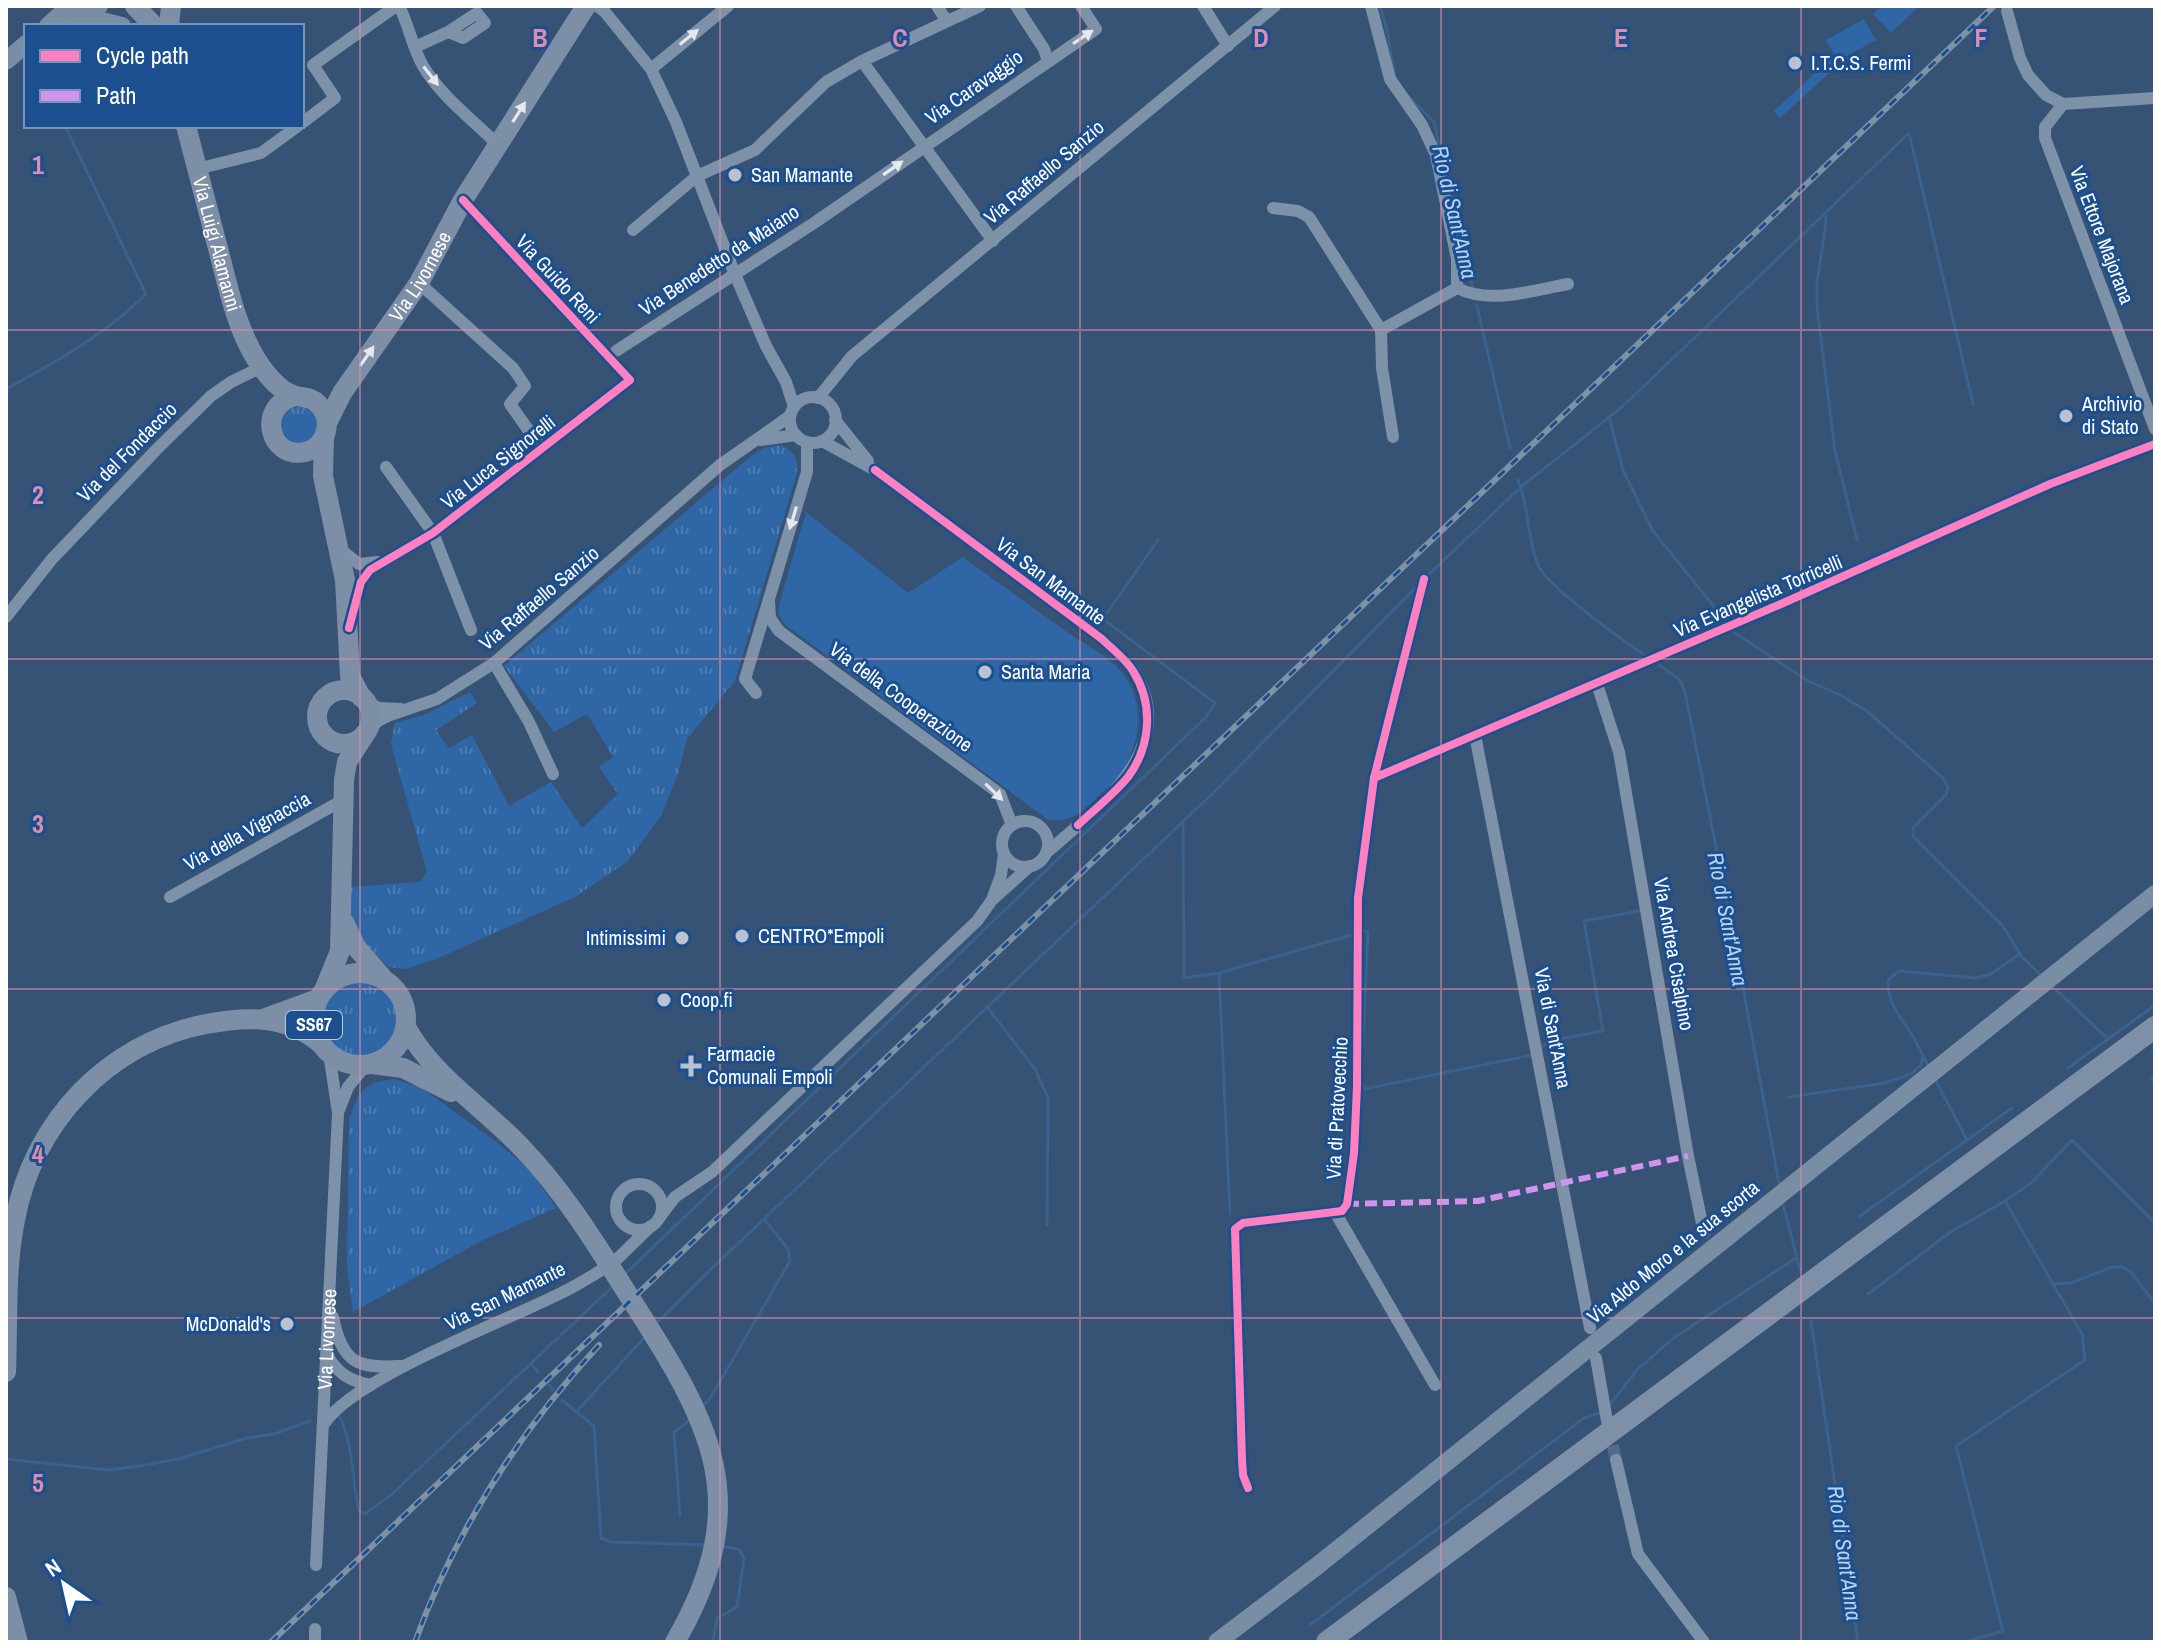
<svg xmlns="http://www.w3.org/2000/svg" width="2161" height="1648" font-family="'Archivo Narrow',sans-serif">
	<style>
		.grass { fill: url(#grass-tufts) }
		.garden { fill: #2f66a5 }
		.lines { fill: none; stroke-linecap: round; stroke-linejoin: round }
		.stream { stroke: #3b618d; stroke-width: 3 }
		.minor-tunnel { stroke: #546c89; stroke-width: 12; stroke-dasharray: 12 6; stroke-linecap: butt }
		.minor { stroke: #7d92a8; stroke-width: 12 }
		.secondary { stroke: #798da4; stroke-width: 18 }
		.primary { stroke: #7d8ea7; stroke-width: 20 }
		.trunk { stroke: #7e90a7; stroke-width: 22 }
		.rail-casing { stroke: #7e92a7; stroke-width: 6 }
		.rail { stroke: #1b4f8f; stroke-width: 3; stroke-dasharray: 9; stroke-linecap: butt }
		.quiet { stroke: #d193ec; stroke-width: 6; stroke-dasharray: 12 6; stroke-linecap: butt }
		.cycleway-casing { stroke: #1b4f8f; stroke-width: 13 }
		.cycleway { stroke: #ff80c0; stroke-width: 8 }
		.oneway { fill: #e5e9ee }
		.oneway2 { fill: #e5e8ed }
		.grid { fill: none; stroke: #e08cad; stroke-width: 2; stroke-opacity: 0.55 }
		.poi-dot { fill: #b9c2ce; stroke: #1b4f8f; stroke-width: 3 }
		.labels { text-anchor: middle; stroke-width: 6; stroke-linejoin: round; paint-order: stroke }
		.shield { fill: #1b4f8f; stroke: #bbcadd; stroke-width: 2 }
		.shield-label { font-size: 18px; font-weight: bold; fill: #fff }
		.poi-label { font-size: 20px; fill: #fff; stroke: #1b4f8f; text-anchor: start }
		.street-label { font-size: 20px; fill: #fff; stroke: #1b4f8f }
		.water-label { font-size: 22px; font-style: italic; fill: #b5d3f5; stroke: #1b4f8f }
		.grid-label { font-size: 26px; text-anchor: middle; font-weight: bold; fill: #e08cad; stroke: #1b4f8f; stroke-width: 6; stroke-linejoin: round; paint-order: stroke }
	</style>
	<defs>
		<pattern id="grass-tufts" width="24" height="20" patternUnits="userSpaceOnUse" patternTransform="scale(2)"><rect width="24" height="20" fill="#2f66a5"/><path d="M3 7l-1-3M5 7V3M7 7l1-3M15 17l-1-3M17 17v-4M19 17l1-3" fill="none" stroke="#4e7db2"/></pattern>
	</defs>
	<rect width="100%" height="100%" fill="#365274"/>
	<g class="grass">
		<circle cx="299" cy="425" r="18"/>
		<path d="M782 445C795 453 798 458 797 473L735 681 687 739 678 774 661 816 628 861 575 897 436 959 406 969 389 967 364 943 348 908 349 887 420 882 427 872 391 744 395 723 424 715 470 692 477 703 436 730 449 748 472 735 509 806 551 782 582 828 618 794 599 767 613 757 587 714 554 732 504 666 751 456 764 448Z"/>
		<circle cx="360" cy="1019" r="38"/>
		<path d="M394 1079 420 1087 494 1140 530 1170 556 1208 481 1241 353 1312 347 1267 349 1119 359 1094 373 1083Z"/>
	</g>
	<g class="garden">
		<path d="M1882 6H1919L1891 33 1873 14Z"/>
		<path d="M1864 19 1876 40 1838 61 1826 40Z"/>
		<path d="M1830 59 1837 66 1780 118 1774 111Z"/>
		<path d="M806 512 908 593 963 557C997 582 1032 607 1067 632 1083 643 1103 653 1117 667 1151 701 1141 757 1108 787 1090 803 1074 826 1047 819L784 624 778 613 780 601Z"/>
	</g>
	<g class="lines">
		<g class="stream">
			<path d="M1380 6 1386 26 1395 77"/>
			<path d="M1408 96 1434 122 1441 153"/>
			<path d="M1909 133 1973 404"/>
			<path d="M1446 176 1473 289"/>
			<path d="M1825 213 1826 223 1817 282V307L1835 451 1857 540"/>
			<path d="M1477 306 1510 448"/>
			<path d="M6 389C56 362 106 334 146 294L65 126"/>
			<path d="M1609 417 1623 470 1653 531 1724 619"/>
			<path d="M1518 480C1529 507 1527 538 1538 565 1546 585 1622 640 1643 654"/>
			<path d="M1426 577 1521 487 1623 406 1909 133"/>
			<path d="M1735 633 1808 681 1840 695 1867 711 1943 778 1948 788 1946 795 1913 828V836L2002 925 2022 957 2040 974"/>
			<path d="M1659 665 1680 680 1685 692 1727 901 1779 1183"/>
			<path d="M1183 822 1184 978 1219 973 1355 934"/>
			<path d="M1362 932 1368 931 1363 1042"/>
			<path d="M1219 973 1230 1214"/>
			<path d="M2053 987 2108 1039"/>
			<path d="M988 1008 1035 1069 1048 1098 1047 1225"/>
			<path d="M1541 1048 1549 1041 1603 1031 1584 921 1639 911"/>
			<path d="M1927 1064C1923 1056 1919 1048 1915 1040 1903 1019 1887 1005 1888 980L1899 971 1976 978 1991 974 2020 954"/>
			<path d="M2068 1068 2155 1005"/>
			<path d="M2155 1076 2151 1079 2155 1083"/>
			<path d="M1936 1081 1967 1140"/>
			<path d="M1363 1085 1364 1089 1532 1055"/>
			<path d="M1789 1097 1885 1083 1911 1074 1921 1065 1922 1058"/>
			<path d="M1783 1204 1800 1270"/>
			<path d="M1860 1216 2012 1108"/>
			<path d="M623 1276 1205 718 1215 703 1103 619 1158 540"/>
			<path d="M2052 1284 2071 1283 2112 1267H2123L2132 1273 2155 1304"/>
			<path d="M1868 1294 1949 1233 2005 1201 2031 1183 2072 1140 2155 1223"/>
			<path d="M1811 1321 1858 1642"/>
			<path d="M657 1323 709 1271 1211 795 1418 585"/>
			<path d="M531 1364 538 1372"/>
			<path d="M549 1385 553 1390"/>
			<path d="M562 1400 594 1426 601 1538 612 1542 708 1545"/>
			<path d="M1609 1406 1637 1370 1672 1339 1796 1258"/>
			<path d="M701 1409 711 1397 790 1261 788 1249 764 1219"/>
			<path d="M576 1412 644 1338"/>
			<path d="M339 1416C353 1439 352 1483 359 1511L365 1514 391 1495 612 1287"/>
			<path d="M6 1459 108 1470 140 1466 178 1459 247 1438 274 1434 310 1421"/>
			<path d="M680 1516 674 1432 690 1420"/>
			<path d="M1310 1625 1584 1418 1600 1413"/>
			<path d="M713 1642 717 1618 737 1607 744 1559 739 1549 723 1547"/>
			<path d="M1965 1642 2003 1631 1956 1446 2085 1360 2082 1334 2005 1201"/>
		</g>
		<path class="minor-tunnel" d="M1609 1428 1616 1460"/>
		<g class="minor">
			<path d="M399 6C409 25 412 47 423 66 441 96 473 120 498 145"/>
			<path d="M597 6 605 12 651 69 676 122 734 272 766 346 786 382 794 407"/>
			<path d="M937 6 946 20"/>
			<path d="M1016 6 1044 49 1048 61"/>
			<path d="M1203 6 1228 46"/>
			<path d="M1371 6 1390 79 1422 125 1436 155 1457 259V288"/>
			<path d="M2007 11 2020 58 2028 75 2046 95 2063 104 2155 98"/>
			<path d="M415 47 448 32 477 13 485 23 463 38 448 32"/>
			<path d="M862 61 993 241"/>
			<path d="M651 69 728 6"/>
			<path d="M2063 104 2045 127V138L2155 429"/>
			<path d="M302 123 335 98 313 65 396 6"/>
			<path d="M197 169 261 153 298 126"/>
			<path d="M1273 208 1298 211 1309 217 1381 330 1382 368 1393 437"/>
			<path d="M633 230 697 176 755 150 826 82 862 61 980 6"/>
			<path d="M419 283 513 368 525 386 510 404 541 448"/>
			<path d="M1381 330 1457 288C1491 305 1533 290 1568 284"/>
			<path d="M616 351 814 223 1096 29 1081 6"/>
			<circle cx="813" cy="420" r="23"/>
			<path d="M818 398 852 356 1275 6"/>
			<path d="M835 420 868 461"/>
			<path d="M761 440 796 435"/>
			<path d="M822 441 875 470 1102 639C1112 649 1125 659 1133 670 1183 747 1098 808 1046 853"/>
			<path d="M386 467 433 533 471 630"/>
			<path d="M341 550 359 564 377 562"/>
			<path d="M769 601 770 618 779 631 1000 794 1012 825"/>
			<path d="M352 610 361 582 370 570 433 533 630 380 463 200"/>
			<path d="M6 617 52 559 157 449 211 396 231 382 258 369"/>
			<path d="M494 663 529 722 553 774"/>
			<path d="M1597 684 1619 752 1688 1156 1704 1233"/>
			<path d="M756 693 745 679 807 472V442"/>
			<path d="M365 701 379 708 401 709"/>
			<path d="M367 731 378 721 390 715 437 699 494 663 720 465 790 416"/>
			<path d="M1475 735 1590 1328"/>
			<path d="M1374 778 1781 604 2050 484 2155 444"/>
			<circle cx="1025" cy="844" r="23"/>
			<path d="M170 897 343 800"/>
			<path d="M993 897 1001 875 1004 854"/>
			<path d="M339 1110 348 1087 366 1065"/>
			<circle cx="639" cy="1207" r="23"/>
			<path d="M1335 1212 1435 1385"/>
			<path d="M659 1218 675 1197 712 1172 977 921 992 900 1030 866"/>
			<path d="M333 1317C342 1362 356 1369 400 1366"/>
			<path d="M327 1355C338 1374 350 1381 371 1385"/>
			<path d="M1596 1358 1607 1421"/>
			<path d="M324 1424C355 1376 513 1319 569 1289 585 1280 602 1271 616 1260 628 1249 639 1237 651 1226"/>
			<path d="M1616 1460 1638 1554 1704 1642"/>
			<path d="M1248 1488 1243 1475 1242 1460 1235 1229 1243 1223 1342 1211 1347 1204 1354 1153 1357 1087 1358 898 1374 778 1424 579"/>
			<path id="s1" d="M316 1565 338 1113 329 1053"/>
			<path d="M315 1642V1629"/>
		</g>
		<g class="secondary">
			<path d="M79 14 99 6"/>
			<path d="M48 26 70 6"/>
			<path d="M73 26 102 21 122 26"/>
			<path d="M6 61 26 44"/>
			<path d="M1217 1642 1317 1566 2155 894"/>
		</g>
		<g class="primary">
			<path d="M135 6 154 26"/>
			<path d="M169 26 171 6"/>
			<path id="s2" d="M186 126C197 169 209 213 220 256 229 291 237 328 256 359 265 373 280 392 296 396 305 398 311 397 318 404 334 420 327 447 305 452 269 460 256 406 295 396"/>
			<path id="s3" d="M327 423 342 393 419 283 463 200 586 6"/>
			<path d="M324 437 323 476 345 580 350 676 361 697"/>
			<circle cx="344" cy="717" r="27"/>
			<path d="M344 922 356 947 382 977"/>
			<circle cx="360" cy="1019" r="46"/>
			<path d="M325 988 340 951 344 780 347 762 365 734"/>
			<path d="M266 1018 318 999"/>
			<path d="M406 1027C434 1078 484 1107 523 1149 565 1193 596 1244 629 1296 709 1421 758 1499 675 1642"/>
			<path d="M372 1064 403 1068 451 1092"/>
			<path d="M6 1372C8 1322 5 1269 15 1220 33 1123 107 1043 206 1024 247 1016 286 1015 320 1043"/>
			<path d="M6 1597 18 1642"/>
		</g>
		<path class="trunk" d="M1327 1642 2155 1027"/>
		<g class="rail-casing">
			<g id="rail">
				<path d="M271 1642 1994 6"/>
				<path d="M415 1642C455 1531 520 1431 599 1345"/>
			</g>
		</g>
		<use href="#rail" class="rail"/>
		<path class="quiet" d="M1347 1204 1478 1201 1688 1156"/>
		<g class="cycleway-casing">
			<g id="cycleway">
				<path d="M875 470 1102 639C1112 649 1126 659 1133 671 1154 704 1151 746 1128 777 1114 794 1094 810 1078 825"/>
				<path d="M349 628 361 582 370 570 433 533 630 380 463 200"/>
				<path d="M1374 778 1781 604 2050 484 2155 444"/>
				<path d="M1248 1488 1243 1475 1242 1460 1235 1229 1243 1223 1342 1211 1347 1204 1354 1153 1357 1087 1358 898 1374 778 1424 579"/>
			</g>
		</g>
		<use href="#cycleway" class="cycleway"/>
	</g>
	<defs><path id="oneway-solid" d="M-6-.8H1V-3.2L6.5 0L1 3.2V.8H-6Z" transform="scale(2)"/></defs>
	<g class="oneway">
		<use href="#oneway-solid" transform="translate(689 37) rotate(-39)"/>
		<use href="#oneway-solid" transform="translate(1083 37) rotate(-34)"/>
		<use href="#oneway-solid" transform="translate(431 76) rotate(52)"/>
		<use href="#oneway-solid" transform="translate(893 168) rotate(-35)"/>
		<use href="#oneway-solid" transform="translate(793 518) rotate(107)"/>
		<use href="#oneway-solid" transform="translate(994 792) rotate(44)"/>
	</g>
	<g class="oneway2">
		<use href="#oneway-solid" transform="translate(519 112) rotate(-58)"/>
		<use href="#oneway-solid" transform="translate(367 356) rotate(-55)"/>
	</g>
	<path class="grid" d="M360 6V1642M720 6V1642M1080 6V1642M1441 6V1642M1801 6V1642M6 330H2155M6 659H2155M6 989H2155M6 1318H2155"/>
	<g class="poi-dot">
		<circle cx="1795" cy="63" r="8"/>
		<circle cx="735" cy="175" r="8"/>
		<circle cx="2066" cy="416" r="8"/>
		<circle cx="985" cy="672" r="8"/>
		<circle cx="742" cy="936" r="8"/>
		<circle cx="682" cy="938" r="8"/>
		<circle cx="664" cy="1000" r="8"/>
		<path d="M687 1054h8v8h8v8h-8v8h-8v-8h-8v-8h8z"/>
		<circle cx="287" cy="1324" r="8"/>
	</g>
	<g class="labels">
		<rect class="shield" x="286" y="1011" width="56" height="28" rx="6"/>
		<g class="shield-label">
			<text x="314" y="1031">SS67</text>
		</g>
		<g class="poi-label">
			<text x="1811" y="70">I.T.C.S. Fermi</text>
			<text x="751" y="182">San Mamante</text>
			<text x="2082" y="411">Archivio<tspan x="2082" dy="23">di Stato</tspan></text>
			<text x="1001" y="679">Santa Maria</text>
			<text x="758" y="943">CENTRO*Empoli</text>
			<text x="666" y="945" text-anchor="end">Intimissimi</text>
			<text x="680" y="1007">Coop.fi</text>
			<text x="707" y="1061">Farmacie<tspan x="707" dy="23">Comunali Empoli</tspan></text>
			<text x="271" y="1331" text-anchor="end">McDonald's</text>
		</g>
		<g class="street-label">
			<text transform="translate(974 87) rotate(-35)" y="7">Via Caravaggio</text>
			<text transform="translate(1044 172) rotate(-40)" y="7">Via Raffaello Sanzio</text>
			<text transform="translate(2102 235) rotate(69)" y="7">Via Ettore Majorana</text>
			<text dy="7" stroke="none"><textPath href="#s2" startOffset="122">Via Luigi Alamanni</textPath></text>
			<text transform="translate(719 260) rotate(-33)" y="7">Via Benedetto da Maiano</text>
			<text dy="7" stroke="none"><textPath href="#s3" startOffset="174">Via Livornese</textPath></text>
			<text transform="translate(558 279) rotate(47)" y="7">Via Guido Reni</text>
			<text transform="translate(127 452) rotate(-45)" y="7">Via del Fondaccio</text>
			<text transform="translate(498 462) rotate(-38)" y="7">Via Luca Signorelli</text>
			<text transform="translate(1051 581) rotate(37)" y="7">Via San Mamante</text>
			<text transform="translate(1758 596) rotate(-23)" y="7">Via Evangelista Torricelli</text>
			<text transform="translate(539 598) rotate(-40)" y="7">Via Raffaello Sanzio</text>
			<text transform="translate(901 697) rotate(36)" y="7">Via della Cooperazione</text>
			<text transform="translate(247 831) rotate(-29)" y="7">Via della Vignaccia</text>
			<text transform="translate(1674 954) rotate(80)" y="7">Via Andrea Cisalpino</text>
			<text transform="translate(1553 1028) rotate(79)" y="7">Via di Sant'Anna</text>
			<text transform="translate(1337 1108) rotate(-87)" y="7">Via di Pratovecchio</text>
			<text transform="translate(1673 1252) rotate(-39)" y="7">Via Aldo Moro e la sua scorta</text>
			<text transform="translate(505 1296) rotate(-26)" y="7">Via San Mamante</text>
			<text dy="7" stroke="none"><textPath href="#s1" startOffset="226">Via Livornese</textPath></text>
		</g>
		<g class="water-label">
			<text transform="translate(1455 212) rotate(77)" y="8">Rio di Sant'Anna</text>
			<text transform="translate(1728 919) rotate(79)" y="8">Rio di Sant'Anna</text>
			<text transform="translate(1845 1553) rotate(82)" y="8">Rio di Sant'Anna</text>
		</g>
	</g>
	<g class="grid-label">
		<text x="540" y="47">B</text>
		<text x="900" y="47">C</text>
		<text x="1261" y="47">D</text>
		<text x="1621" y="47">E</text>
		<text x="1981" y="47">F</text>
		<text x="38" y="174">1</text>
		<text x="38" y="504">2</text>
		<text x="38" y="833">3</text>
		<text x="38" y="1163">4</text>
		<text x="38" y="1492">5</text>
	</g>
	<rect width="2161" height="1648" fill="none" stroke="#ffffff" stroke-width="16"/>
	<rect x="24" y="24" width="280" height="104" fill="#1b4f8f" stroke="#7695bc" stroke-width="2"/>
	<rect x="40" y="50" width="40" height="12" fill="#ff80c0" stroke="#7695bc" stroke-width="2"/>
	<text x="96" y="64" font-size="24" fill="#ffffff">Cycle path</text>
	<rect x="40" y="90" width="40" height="12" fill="#d193ec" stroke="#7695bc" stroke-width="2"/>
	<text x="96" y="104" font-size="24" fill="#ffffff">Path</text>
	<g transform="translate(64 1584) rotate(326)" stroke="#1b4f8f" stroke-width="6" paint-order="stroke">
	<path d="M0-6L14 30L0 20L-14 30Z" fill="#ffffff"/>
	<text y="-12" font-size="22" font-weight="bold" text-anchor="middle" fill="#ffffff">N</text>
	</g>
</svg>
